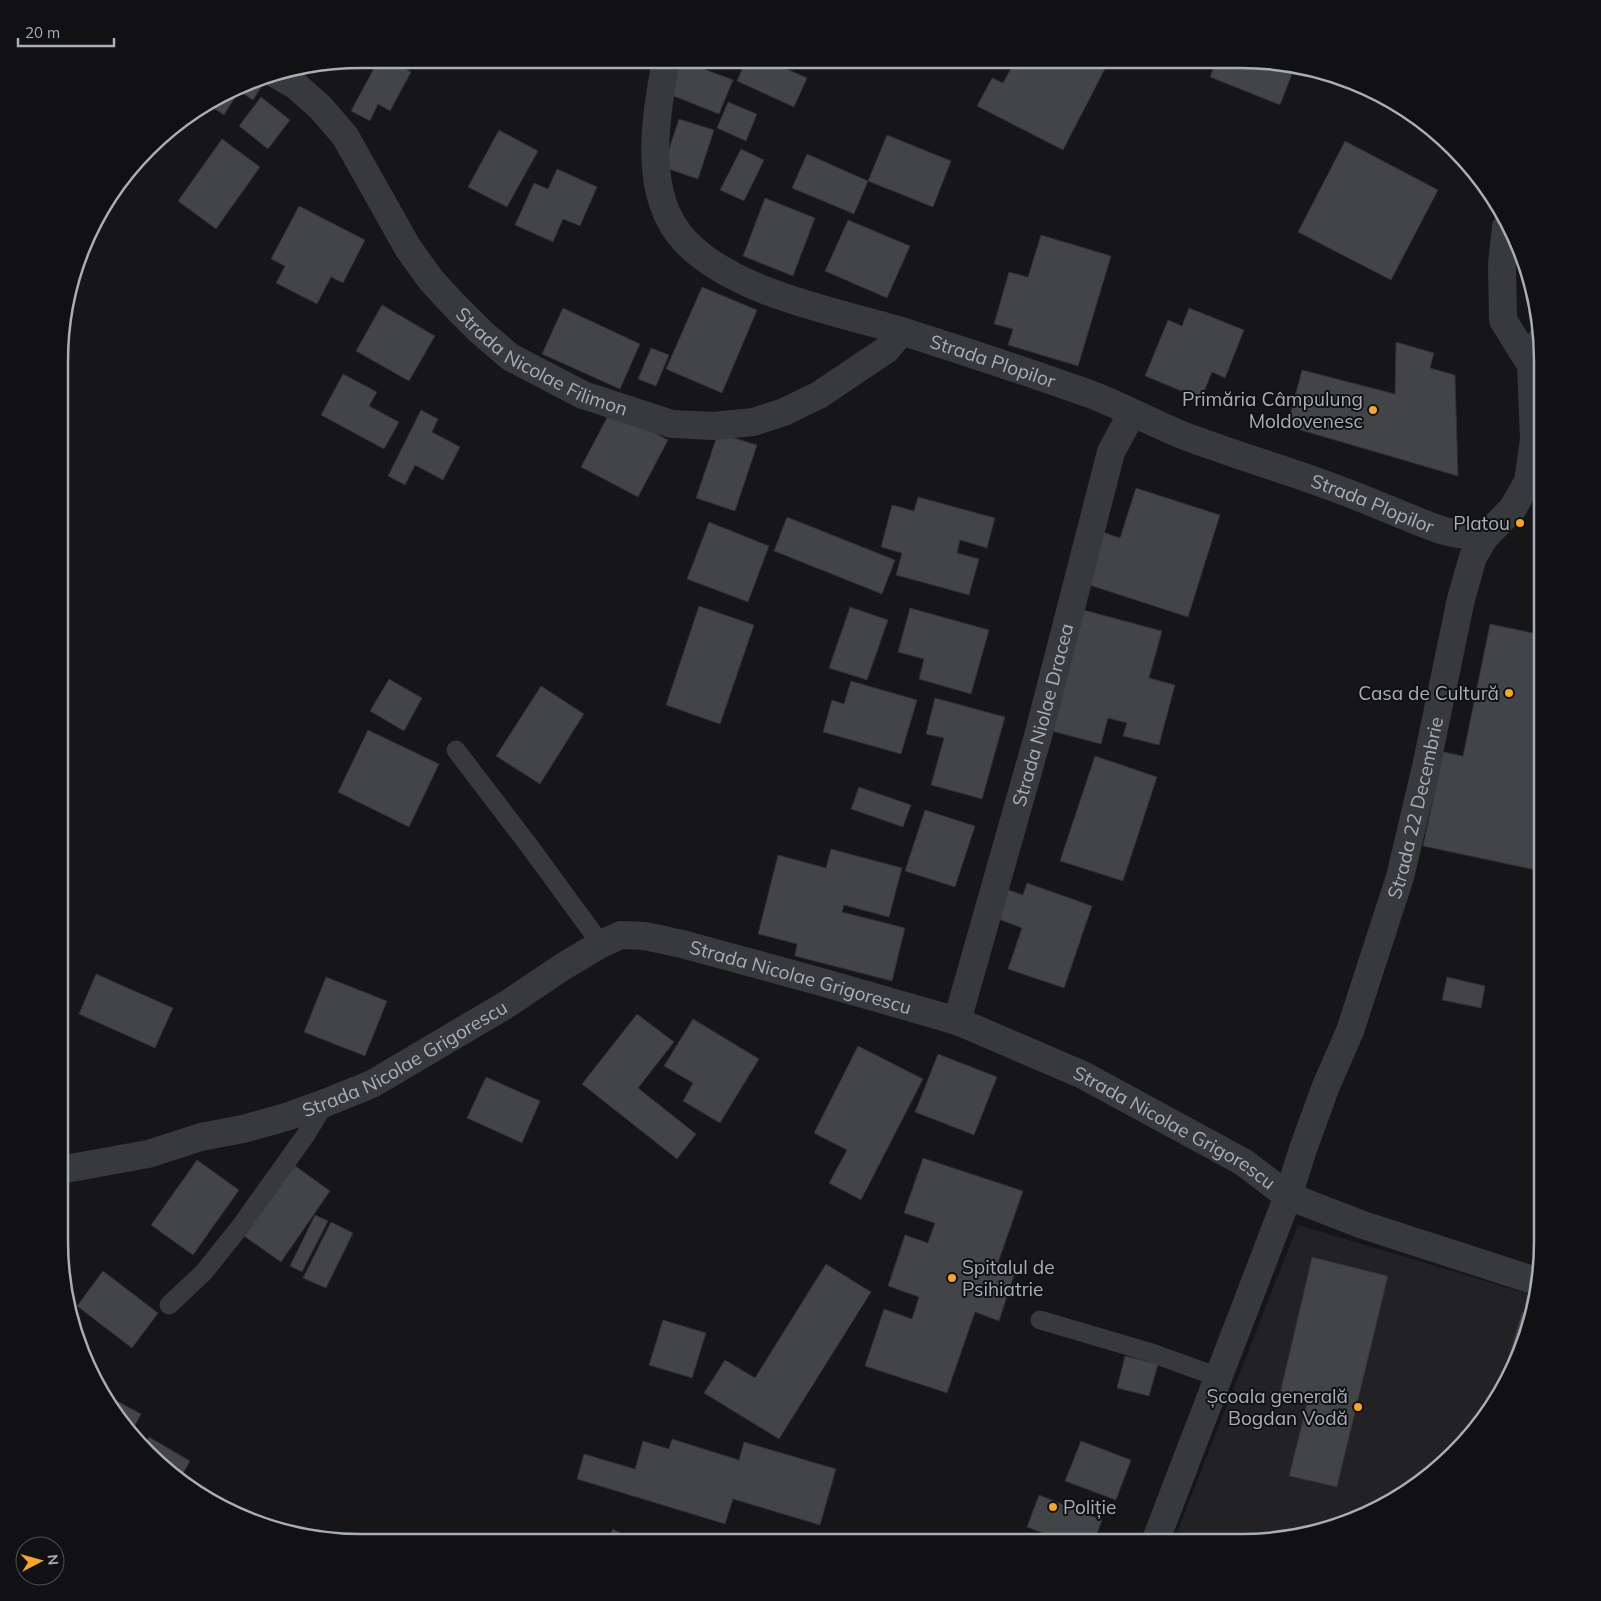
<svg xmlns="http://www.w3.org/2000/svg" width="1601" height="1601" font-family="Mulish,sans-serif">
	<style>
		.built { fill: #222225 }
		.building { fill: #424448; stroke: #303034 }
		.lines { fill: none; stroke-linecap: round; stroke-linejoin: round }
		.lane { stroke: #37393d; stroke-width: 19 }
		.street { stroke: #37393d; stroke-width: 28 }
		.poi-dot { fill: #f5a431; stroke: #111113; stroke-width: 2 }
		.labels { text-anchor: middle; stroke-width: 4; stroke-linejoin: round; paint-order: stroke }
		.street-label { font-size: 19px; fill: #a8aeb8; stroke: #111113 }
		.poi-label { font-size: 19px; fill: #a8aeb8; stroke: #111113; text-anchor: end }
		.rim { fill: none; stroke: #a8aeb8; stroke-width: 2.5 }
	</style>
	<rect width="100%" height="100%" fill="#161618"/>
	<path class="built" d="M1298 1225 1532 1295 1511 1374 1468 1439 1424 1480 1338 1526 1260 1542H1208L1177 1532Z"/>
	<g class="building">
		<path d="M379 59H402L399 65 411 72 390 111 378 104 370 121 351 111Z"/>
		<path d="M680 60 733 80 719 114 666 93Z"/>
		<path d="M746 60H766L807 78 794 107 737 81Z"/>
		<path d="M1015 61H1109L1063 150 977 106 992 78 1003 83Z"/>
		<path d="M1216 61H1279L1295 66 1280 105 1210 77Z"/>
		<path d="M259 77 265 81 253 100 239 91 224 115 210 106Z"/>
		<path d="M261 97 290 120 268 149 239 126Z"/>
		<path d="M728 102 757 114 746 141 717 128Z"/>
		<path d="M679 119 714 130 698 179 663 167Z"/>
		<path d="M499 130 538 151 507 207 468 187Z"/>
		<path d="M887 135 951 161 933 207 868 181Z"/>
		<path d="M222 139 260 167 216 229 178 201Z"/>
		<path d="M1345 141 1438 190 1391 280 1298 232Z"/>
		<path d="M741 149 764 160 744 201 720 190Z"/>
		<path d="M807 154 868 181 854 214 792 188Z"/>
		<path d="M557 169 597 187 580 226 563 219 553 242 515 225 534 183 548 189Z"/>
		<path d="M765 198 815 218 793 276 743 256Z"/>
		<path d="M299 206 365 240 343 283 331 277 317 304 276 283 285 266 271 259Z"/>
		<path d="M848 220 910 246 887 298 825 271Z"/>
		<path d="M1041 235 1111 256 1078 366 1008 345 1013 329 994 324 1009 272 1028 277Z"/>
		<path d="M702 287 757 310 722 393 666 369Z"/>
		<path d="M382 305 435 336 409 381 356 351Z"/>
		<path d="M563 308 640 344 620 389 542 354Z"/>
		<path d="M1189 308 1244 330 1225 378 1212 372 1201 399 1145 376 1168 320 1182 326Z"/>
		<path d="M1396 342 1434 353 1430 368 1455 375 1458 476 1287 426 1302 370 1395 394Z"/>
		<path d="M651 348 669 355 656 386 638 379Z"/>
		<path d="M343 374 377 392 369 406 399 422 384 449 321 415Z"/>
		<path d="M421 410 438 419 432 432 460 447 443 480 415 465 405 485 388 476Z"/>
		<path d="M611 410 668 440 638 497 581 467Z"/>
		<path d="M718 433 757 445 735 511 696 498Z"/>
		<path d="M1136 488 1220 515 1188 617 1080 582 1097 530 1120 538Z"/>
		<path d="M918 497 995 518 987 548 960 540 957 553 979 559 969 595 896 575 902 553 881 547 892 505 914 511Z"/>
		<path d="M787 517 895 560 882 594 774 551Z"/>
		<path d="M709 522 769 546 748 602 687 579Z"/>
		<path d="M699 606 754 625 720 724 666 705Z"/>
		<path d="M850 607 888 620 867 680 829 668Z"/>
		<path d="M910 608 989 630 971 694 919 679 924 659 898 652Z"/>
		<path d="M1076 608 1162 631 1149 678 1175 685 1159 745 1123 736 1127 723 1108 718 1101 744 1044 729Z"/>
		<path d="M1490 624 1542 635V851H1540L1536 870 1423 846 1443 752 1463 756Z"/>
		<path d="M389 679 422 698 404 731 370 711Z"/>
		<path d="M851 681 917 700 901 754 823 732 832 700 844 704Z"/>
		<path d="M541 686 584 714 540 784 496 756Z"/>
		<path d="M935 698 1005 717 982 799 931 785 944 738 926 734Z"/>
		<path d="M368 730 439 764 409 827 338 792Z"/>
		<path d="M1095 756 1157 777 1123 881 1060 861Z"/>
		<path d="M859 787 911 805 903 827 851 809Z"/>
		<path d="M925 810 975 826 955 887 905 871Z"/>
		<path d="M831 849 902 868 889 917 844 905 842 912 905 928 892 981 795 956 797 944 758 934 778 855 826 868Z"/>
		<path d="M1027 883 1092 906 1064 988 1008 969 1022 928 993 917 1003 888 1023 895Z"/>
		<path d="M96 974 173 1008 155 1048 79 1014Z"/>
		<path d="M326 977 387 1001 365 1056 304 1032Z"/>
		<path d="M1447 977 1485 986 1481 1008 1442 1000Z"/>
		<path d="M637 1014 674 1042 638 1088 696 1134 677 1159 582 1084Z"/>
		<path d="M693 1019 759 1059 720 1123 683 1101 693 1083 664 1066Z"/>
		<path d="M858 1046 923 1079 861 1200 829 1183 847 1150 814 1133Z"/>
		<path d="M938 1054 997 1077 974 1135 915 1112Z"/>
		<path d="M486 1077 540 1101 522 1143 467 1118Z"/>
		<path d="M923 1158 1023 1191 998 1263 1016 1269 999 1321 975 1312 947 1393 865 1366 884 1309 912 1319 919 1297 888 1286 905 1235 928 1243 935 1223 904 1213Z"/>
		<path d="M197 1160 239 1190 193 1255 151 1225Z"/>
		<path d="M294 1165 330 1191 281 1262 244 1236Z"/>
		<path d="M1542 1210V1236L1534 1234Z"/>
		<path d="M315 1215 328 1221 302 1272 290 1266Z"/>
		<path d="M331 1222 353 1233 326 1288 303 1278Z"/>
		<path d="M1312 1257 1388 1276 1337 1487 1289 1476 1308 1399 1280 1393Z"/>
		<path d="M826 1264 871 1292 779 1439 704 1393 725 1360 755 1378Z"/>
		<path d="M103 1271 158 1313 132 1348 77 1306Z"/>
		<path d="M1522 1312 1527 1314 1511 1374 1506 1381 1502 1380Z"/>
		<path d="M663 1320 706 1333 692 1378 649 1365Z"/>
		<path d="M1125 1356 1158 1364 1149 1396 1117 1388Z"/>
		<path d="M106 1395 141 1414 131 1433 121 1424Z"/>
		<path d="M1461 1431 1471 1434 1455 1451Z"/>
		<path d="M149 1437 190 1461 181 1477 145 1445Z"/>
		<path d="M672 1439 739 1460 744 1442 836 1469 820 1525 733 1499 725 1524 577 1479 584 1454 635 1469 643 1441 669 1449Z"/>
		<path d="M1081 1441 1131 1460 1116 1500 1065 1481Z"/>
		<path d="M1039 1495 1102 1520 1094 1542H1049L1051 1536 1027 1527Z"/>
		<path d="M613 1529 636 1542H606Z"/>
	</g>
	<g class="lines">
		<g class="lane">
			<path d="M456 750 530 847 601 944"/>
			<path d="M169 1305 204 1272 240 1227 305 1136 325 1103"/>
			<path d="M1040 1320 1149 1352 1218 1377"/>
		</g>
		<g class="street">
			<path id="s1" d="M666 60C656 117 641 194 685 241 734 293 834 311 901 331 964 351 1028 372 1090 394 1121 406 1151 422 1182 435 1234 455 1288 470 1340 490 1373 502 1405 517 1438 529 1452 534 1469 535 1484 538"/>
			<path id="s2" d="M274 73 295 85 321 108 345 136 408 248 431 280 454 305 481 332 510 357 583 395 672 424 713 426 753 422 784 412 819 395 886 350 902 331"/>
			<path d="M1506 227 1502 264 1503 320 1531 365"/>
			<path id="s3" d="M957 1021 1038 736 1111 452 1132 413"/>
			<path id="s4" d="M60 1170 148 1154 201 1137 243 1129 286 1117 325 1103 372 1084 509 1003 564 966 601 944 621 935 645 936 682 944 825 983 957 1021 1083 1075 1243 1162 1288 1196 1363 1225 1536 1281"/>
			<path id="s5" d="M1155 1542 1288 1196 1303 1149 1326 1086 1350 1031 1400 877 1426 767 1461 599 1473 557 1484 538 1513 508 1528 481 1534 440 1531 365 1541 340"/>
		</g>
	</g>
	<g class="poi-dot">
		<circle cx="1373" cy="410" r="5"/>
		<circle cx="1520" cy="523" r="5"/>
		<circle cx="1509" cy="693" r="5"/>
		<circle cx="952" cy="1278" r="5"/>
		<circle cx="1358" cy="1407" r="5"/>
		<circle cx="1053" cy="1507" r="5"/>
	</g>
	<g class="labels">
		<g class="street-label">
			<text dy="7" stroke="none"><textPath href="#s2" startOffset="404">Strada Nicolae Filimon</textPath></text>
			<text dy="7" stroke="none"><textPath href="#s1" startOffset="522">Strada Plopilor</textPath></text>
			<text dy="7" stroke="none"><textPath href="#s1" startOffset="928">Strada Plopilor</textPath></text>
			<text dy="7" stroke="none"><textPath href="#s3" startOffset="318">Strada Niolae Dracea</textPath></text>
			<text dy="7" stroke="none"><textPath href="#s5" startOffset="780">Strada 22 Decembrie</textPath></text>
			<text dy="7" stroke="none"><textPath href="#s4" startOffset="800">Strada Nicolae Grigorescu</textPath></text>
			<text dy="7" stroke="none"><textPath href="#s4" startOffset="365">Strada Nicolae Grigorescu</textPath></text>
			<text dy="7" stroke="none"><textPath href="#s4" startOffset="1205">Strada Nicolae Grigorescu</textPath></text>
		</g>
		<g class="poi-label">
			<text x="1363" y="406">Primăria Câmpulung<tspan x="1363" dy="22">Moldovenesc</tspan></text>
			<text x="1510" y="530">Platou</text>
			<text x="1499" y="700">Casa de Cultură</text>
			<text x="962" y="1274" text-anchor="start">Spitalul de<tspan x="962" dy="22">Psihiatrie</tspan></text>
			<text x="1348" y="1403">Școala generală<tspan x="1348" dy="22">Bogdan Vodă</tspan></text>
			<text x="1063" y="1514" text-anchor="start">Poliție</text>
		</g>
	</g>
	<path d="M0 0H1601V1601H0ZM361 68H1241A293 293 0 0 1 1534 361V1241A293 293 0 0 1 1241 1534H361A293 293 0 0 1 68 1241V361A293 293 0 0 1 361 68Z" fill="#111113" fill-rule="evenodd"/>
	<path class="rim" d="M361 68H1241A293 293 0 0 1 1534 361V1241A293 293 0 0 1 1241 1534H361A293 293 0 0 1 68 1241V361A293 293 0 0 1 361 68Z"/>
	<g transform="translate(40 1561) rotate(84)"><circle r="24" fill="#111113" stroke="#4d5055"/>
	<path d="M0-4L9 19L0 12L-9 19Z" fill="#f5a431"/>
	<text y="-8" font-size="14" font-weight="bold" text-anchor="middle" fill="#a8aeb8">N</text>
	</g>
	<path d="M18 38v8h96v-8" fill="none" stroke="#a8aeb8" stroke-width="2.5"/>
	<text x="25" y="38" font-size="15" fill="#a8aeb8" stroke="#111113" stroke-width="4" paint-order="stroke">20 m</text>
</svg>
